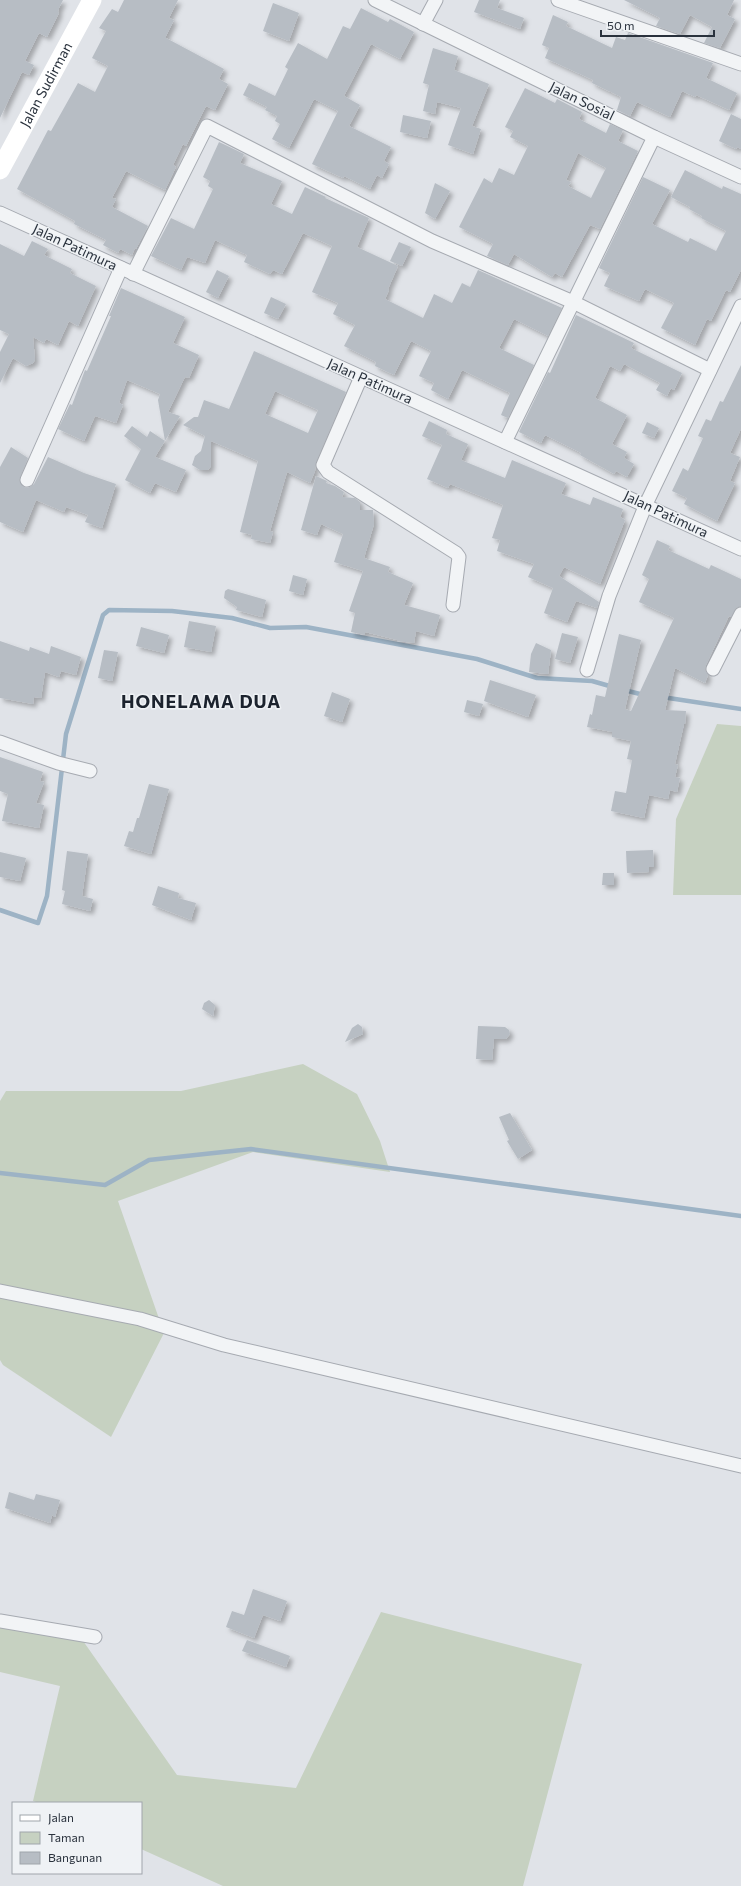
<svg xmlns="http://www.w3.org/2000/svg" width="741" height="1886" font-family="Commissioner,sans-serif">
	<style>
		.green { fill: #c6d1c1 }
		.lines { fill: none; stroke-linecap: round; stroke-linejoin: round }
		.stream { stroke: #9db3c5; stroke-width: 4.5 }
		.building { fill: #b7bdc4; fill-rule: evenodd; filter: url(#shadow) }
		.street-casing { stroke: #a6aab1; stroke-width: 15 }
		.street { stroke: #f2f4f6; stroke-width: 13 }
		.secondary { stroke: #fff; stroke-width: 19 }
		.labels { text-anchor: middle; stroke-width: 3; stroke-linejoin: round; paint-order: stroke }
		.street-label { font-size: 14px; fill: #2a323d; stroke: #eff2f5 }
		.district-label { font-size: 18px; font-weight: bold; letter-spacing: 1px; fill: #1c232e; stroke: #eff2f5 }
	</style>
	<defs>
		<filter id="shadow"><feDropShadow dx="3.5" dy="3.5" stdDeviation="2" flood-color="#0004"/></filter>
	</defs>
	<rect width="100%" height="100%" fill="#e0e3e8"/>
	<g class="green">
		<path d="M717 724 741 726V895H673L676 819Z"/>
		<path d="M303 1064 357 1094 380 1141 390 1172 253 1152 118 1201 164 1333 111 1437 3 1365 0 1360V1101L6 1091H181Z"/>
		<path d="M381 1612 582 1664 523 1886H223L141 1849V1803H39L33 1801 60 1686 0 1672V1620L74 1628 177 1775 296 1788Z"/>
	</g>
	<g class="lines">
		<g class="stream">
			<path d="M624 690 644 695"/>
			<path d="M662 697 741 709"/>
			<path d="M0 910 38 923 47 896 66 734 103 615 109 610 172 611 232 618 270 628 306 627 477 659 537 678 592 681 613 687"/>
			<path d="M0 1173 105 1185 149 1160 251 1149 741 1216"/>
		</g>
	</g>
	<g class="building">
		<path d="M0 0H63L59 8 58 12 59 13 47 37 39 33 25 61 34 65 29 75 22 72 0 118Z"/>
		<path d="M124 0H178L169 18 174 20 166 36V38L224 69 219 79 228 84 215 110 206 106 186 146 183 144 173 165 176 167 165 190 126 171 112 198 116 199 112 207 148 226 136 249 135 248 132 255 120 249 118 253 103 245 106 240 74 224 75 221 17 189 48 130 51 131 78 83 95 92 108 66 92 58 106 31 99 28 112 9 118 12Z"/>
		<path d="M479 0H500L497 8 524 18 520 29 474 12Z"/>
		<path d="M624 0H734L727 15 735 19 720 48 704 43 712 27 690 15 680 34 656 26 660 18Z"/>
		<path d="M273 3 299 13 289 41 263 31Z"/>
		<path d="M361 8 388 22 390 19 414 32 400 59 371 44 344 96 360 105 349 126 391 147 384 161 389 164 382 178 377 175 370 189 344 176 343 178 312 164 338 111 314 99 289 148 272 139 280 124 275 121 277 116 265 110 267 107 243 95 249 83 275 96 288 69 285 67 298 43 327 59 343 26 350 29Z"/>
		<path d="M553 15 568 22 566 26 612 48 616 37 625 40 628 33 713 63 706 78 737 93 729 110 696 95 695 97 682 91 670 117 637 102 630 116 617 110 621 97 592 83 593 80 545 58 549 48 542 45Z"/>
		<path d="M433 48 458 56 454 70 489 84 472 126 481 129 473 154 448 145 461 108 437 102 435 114 423 111 429 85 423 83Z"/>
		<path d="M525 88 555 103 557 99 582 112 579 119 606 133 610 124 623 130 618 141 638 151 600 229 590 225 562 277 555 273 552 277 514 254 508 265 487 256 493 244 459 227 484 178 492 183 499 168 514 175 528 146 510 137 513 131 505 127ZM578 153 606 168 591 198 568 186 571 182 566 180Z"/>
		<path d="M731 114 741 119V149L737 147 736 149 719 141Z"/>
		<path d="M403 115 431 121 427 138 400 132Z"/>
		<path d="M219 142 244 154 240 163 282 181 271 204 292 214 305 187 326 197 325 198 369 218 357 247 398 266 388 289 389 290 385 299 423 318 434 294 452 303 462 283 470 287 478 270 562 308 548 336 514 319 499 348 534 365 508 418 501 415 510 393 462 370 448 399 431 390 434 383 419 376 431 351 411 341 394 375 375 366 376 362 344 346 355 325 333 314 338 303 312 292 332 246 303 233 282 274 273 270 270 274 244 262 247 255 215 240 205 263 187 257 181 270 151 256 171 218 194 229 213 189 208 186 210 181 203 177Z"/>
		<path d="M685 170 722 189 723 186 741 194V270L730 292 726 290 711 321 707 319 695 345 661 328 674 303 645 289 639 301 604 286 610 273 599 268 643 177 670 190 652 224 688 242 690 238 716 251 726 231 701 218 702 216 689 209 690 207 671 197Z"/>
		<path d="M435 183 450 191 435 219 425 213Z"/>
		<path d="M32 241 48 249 44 255 72 269 70 273 96 286 78 326 69 321 58 345 46 339 44 343 33 337 35 360 33 363 26 366 13 358 0 383V352L9 334 0 330V244L24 256Z"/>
		<path d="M399 242 411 247 402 266 390 261Z"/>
		<path d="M217 270 229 276 218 298 206 292Z"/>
		<path d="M121 288 185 317 173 343 199 355 189 378 185 377 168 412 180 416 155 457 186 470 176 492 155 483 150 493 125 480 141 449 124 436 132 426 147 437 150 431 165 441 158 400 160 394 127 380 119 403 123 405 116 423 95 416 84 441 58 429 70 404 72 405 85 370 87 371 111 316H109Z"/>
		<path d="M271 297 286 304 278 319 264 313Z"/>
		<path d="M576 315 634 343 631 348 682 373 674 390 671 388 667 396 656 390 660 383 624 364 620 371 610 366 595 398 627 415 612 444 627 452 624 458 634 464 627 477 616 471 614 474 580 455 581 453 545 435 541 443 519 432 548 372 550 373Z"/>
		<path d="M254 351 346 392 316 462 315 471 310 483 287 472 270 531 273 532 270 543 251 539 252 535 240 532 258 461 211 441V466L208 470H200L192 465 195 456 201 451 205 436 183 425 194 417H198L204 400 229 409ZM275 391 318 410 308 433 265 414Z"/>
		<path d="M741 365V429L730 453 740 457 730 481 735 483 717 521 684 504 687 498 672 491 683 468 688 471 703 438 698 436 706 419 711 421 720 401 723 402Z"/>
		<path d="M429 421 447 430 446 434 468 444 461 460 505 478 512 460 566 483 561 494 590 505 593 497 623 509 620 517 625 520 600 584 564 567 559 576 599 602 597 608 576 601 567 622 544 613 553 588 528 577 534 564 497 551 500 540 492 538 503 505 450 484 448 488 427 479 442 445 422 436Z"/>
		<path d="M647 422 659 428 654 438 642 433Z"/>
		<path d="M11 447 28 458 19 480 24 487 28 488 34 484 48 457 84 473 116 484 102 528 85 522 88 515 66 507 64 512 36 500 23 532 0 522V467Z"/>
		<path d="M316 476 327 481 326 483 335 486 344 492 342 497 355 498 360 502V510H373L374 524 364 558 390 567 388 572 413 583 404 605 440 615 434 636 416 631 414 643 397 641V640L365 632V635L351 632 355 613 349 611 363 571 334 562 343 534 321 524 317 535 301 530Z"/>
		<path d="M657 540 670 546 668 550 709 569 711 565 741 579V606L736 608 731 617 729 616 706 665 705 670 708 675 705 683 675 668 665 710 686 711 685 724H684L675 764 678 765 675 777 680 778 677 792 670 790 668 799 649 795 644 818 611 811 615 791 626 793 632 760 627 759 631 741 612 737V732L587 727 590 714 592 715 596 695 605 697 619 634 641 640 625 709 631 711 674 618 639 602 649 579 642 575Z"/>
		<path d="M293 575 307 579 303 595 289 591Z"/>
		<path d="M228 589 266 600 262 617 236 610 237 607 224 598 225 591Z"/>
		<path d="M189 621 216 626 211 652 184 647Z"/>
		<path d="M141 627 169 635 164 653 136 646Z"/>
		<path d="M562 633 578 637 570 663 555 659Z"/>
		<path d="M0 641 29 651 30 647 49 654 51 646 81 657 76 675 61 671 59 677 45 672 41 698 34 697 33 704 0 698Z"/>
		<path d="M536 643 551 650 548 674 529 672 531 654Z"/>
		<path d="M104 650 118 652 112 681 98 678Z"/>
		<path d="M490 680 536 695 528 717 484 701Z"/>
		<path d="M332 692 350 699 342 722 324 716Z"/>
		<path d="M467 700 483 704 479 716 464 712Z"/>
		<path d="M0 757 43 772 40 781 44 782 36 803 44 805 39 828 2 821 8 794 0 791Z"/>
		<path d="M149 784 169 789 151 854 124 846 129 831 133 832 137 818H139Z"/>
		<path d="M653 850 654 867H649V872L627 873 626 851Z"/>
		<path d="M67 851 88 854 82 896 93 899 90 911 62 904 65 891 62 890Z"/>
		<path d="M0 852 26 858 20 881 0 877Z"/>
		<path d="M603 873H614V885H602Z"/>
		<path d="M158 886 179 893 178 898 196 903 191 920 152 905Z"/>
		<path d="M209 1000 215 1005 213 1016 202 1009 204 1003Z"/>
		<path d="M358 1024 362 1027 363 1034 345 1042 352 1028Z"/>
		<path d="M478 1026 505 1027 509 1030 510 1034 506 1039H494L492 1060 476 1059Z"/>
		<path d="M510 1113 532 1150 518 1159 507 1141 509 1140 499 1117Z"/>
		<path d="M9 1492 34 1500 36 1494 60 1500 55 1517 52 1515 50 1523 5 1508Z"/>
		<path d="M253 1589 287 1601 280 1621 263 1615 254 1638 226 1627 232 1611 244 1615Z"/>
		<path d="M247 1640 290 1656 286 1667 242 1651Z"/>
	</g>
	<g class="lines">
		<g class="street-casing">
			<g id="street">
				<path d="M375 0 654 137 741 177"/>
				<path d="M558 0 741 64"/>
				<path d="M423 24 436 0"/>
				<path d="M0 213 741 549"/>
				<path d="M133 274 207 126 432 241 573 302 710 370"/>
				<path d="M361 377 323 465 328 472 456 553 459 557 453 605"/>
				<path d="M505 442 654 137"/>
				<path d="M27 480 121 268"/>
				<path d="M713 669 741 614"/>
				<path d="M587 670 609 596 646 504 741 306"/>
				<path d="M0 742 58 763 90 771"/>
				<path d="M0 1291 140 1319 224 1345 741 1466"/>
				<path d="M0 1621 95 1637"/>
			</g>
		</g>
		<use href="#street" class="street"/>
		<path class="secondary" id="s1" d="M0 170 92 0"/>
	</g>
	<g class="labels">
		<g class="street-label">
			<text dy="5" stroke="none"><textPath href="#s1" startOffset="97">Jalan Sudirman</textPath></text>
			<text transform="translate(582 101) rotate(26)" y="5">Jalan Sosial</text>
			<text transform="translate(75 247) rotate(25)" y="5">Jalan Patimura</text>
			<text transform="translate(370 381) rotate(24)" y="5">Jalan Patimura</text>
			<text transform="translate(666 514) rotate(25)" y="5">Jalan Patimura</text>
		</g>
		<g class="district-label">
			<text x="201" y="708">HONELAMA DUA</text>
		</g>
	</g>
	<rect x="12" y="1802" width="130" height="72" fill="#eff2f5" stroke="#a0a5ab"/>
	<rect x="20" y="1815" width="20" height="6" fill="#ffffff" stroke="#a0a5ab"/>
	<text x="48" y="1822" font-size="12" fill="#2a323d">Jalan</text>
	<rect x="20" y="1832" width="20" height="12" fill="#c6d1c1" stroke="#a0a5ab"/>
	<text x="48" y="1842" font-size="12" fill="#2a323d">Taman</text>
	<rect x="20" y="1852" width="20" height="12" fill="#b7bdc4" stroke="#a0a5ab"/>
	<text x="48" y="1862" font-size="12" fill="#2a323d">Bangunan</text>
	<path d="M601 30v6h113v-6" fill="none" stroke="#2a323d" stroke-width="2"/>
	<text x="607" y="30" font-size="12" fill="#2a323d" stroke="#eff2f5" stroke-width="3" paint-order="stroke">50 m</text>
</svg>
